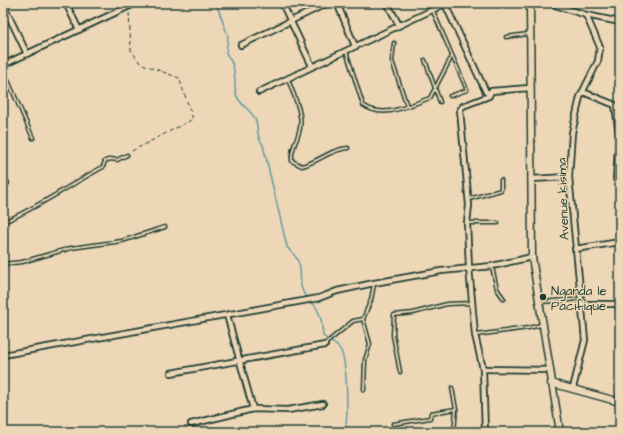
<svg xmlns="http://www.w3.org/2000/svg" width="623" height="435" font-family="'Architects Daughter',sans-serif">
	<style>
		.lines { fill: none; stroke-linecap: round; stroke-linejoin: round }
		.stream { stroke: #629ca4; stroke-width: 1.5 }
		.lane-casing { stroke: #1f3d34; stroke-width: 5 }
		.street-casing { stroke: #1f3d34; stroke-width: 8 }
		.secondary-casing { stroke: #1f3d34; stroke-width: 9 }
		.path { stroke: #1f3d34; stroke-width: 1; stroke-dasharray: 4 3; stroke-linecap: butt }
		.lane { stroke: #edd7b6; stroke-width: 2 }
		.street { stroke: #edd7b6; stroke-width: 4.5 }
		.secondary { stroke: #edd7b6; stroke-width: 6 }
		.poi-dot { fill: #1f3d34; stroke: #edd7b6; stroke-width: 1.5 }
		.labels { text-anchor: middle; stroke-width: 3; stroke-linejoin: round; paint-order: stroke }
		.street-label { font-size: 13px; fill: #1f3d34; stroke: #edd7b6 }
		.poi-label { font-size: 13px; fill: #1f3d34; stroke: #edd7b6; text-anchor: start }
	</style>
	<rect width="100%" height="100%" fill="#edd7b6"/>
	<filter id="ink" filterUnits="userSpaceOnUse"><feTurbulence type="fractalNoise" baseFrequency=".025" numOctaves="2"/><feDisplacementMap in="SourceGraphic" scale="8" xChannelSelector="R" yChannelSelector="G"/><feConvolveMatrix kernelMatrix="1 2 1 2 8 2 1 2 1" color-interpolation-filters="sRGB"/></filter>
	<g filter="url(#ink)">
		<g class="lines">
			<g class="stream">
				<path d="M216 3 228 36 226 53C238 70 233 75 236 94 238 103 251 110 255 119 260 128 254 133 263 145L287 247C290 251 295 255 297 259 305 274 295 284 307 298"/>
				<path d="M310 301C321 309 322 323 323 336 328 340 336 344 340 349 348 363 348 417 345 432"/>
			</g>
			<g class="lane-casing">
				<g id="lane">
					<path d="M433 11 467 90 450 96"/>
					<path d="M506 37 528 34"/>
					<path d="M394 43 392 61 407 106"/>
					<path d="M346 51 363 105C384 120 409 105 430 98L452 56"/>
					<path d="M425 60 440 102"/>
					<path d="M3 69 33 138"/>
					<path d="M288 79C293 94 303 113 300 128 298 140 290 149 292 161L302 166C318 162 331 149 348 148"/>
					<path d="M469 199 501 190V180"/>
					<path d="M3 222C38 208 69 185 103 167L105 161 111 159 117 160 127 155"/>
					<path d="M468 223H498"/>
					<path d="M3 264 22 262 71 248 122 241 165 227"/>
					<path d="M492 267 497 289 504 299"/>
					<path d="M540 302 581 299"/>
					<path d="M363 319 370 344 365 360 364 390"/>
					<path d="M476 335 528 328 541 325"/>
					<path d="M325 344 353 321 363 319 371 300 374 284"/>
					<path d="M400 372 393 335 394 315 413 313 447 304 472 303"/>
					<path d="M452 388 456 409"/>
					<path d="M393 424 430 418 431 413 456 409 454 432"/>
				</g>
			</g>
			<g class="street-casing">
				<g id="street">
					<path d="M66 3 79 30"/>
					<path d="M282 3 312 66"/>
					<path d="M337 3 355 46"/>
					<path d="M387 3 399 25"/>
					<path d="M549 3 586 15 620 22"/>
					<path d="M3 4 27 54"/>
					<path d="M445 4 486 92 489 93"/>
					<path d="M241 45 328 3"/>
					<path d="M3 65 136 3"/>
					<path d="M259 92 447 3"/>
					<path d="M583 92 615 105 619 135 616 179 620 184"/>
					<path d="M3 177 6 183 3 185"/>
					<path d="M531 179 569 177"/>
					<path d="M575 249 620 242"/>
					<path d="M582 304H620"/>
					<path d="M227 315 253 409"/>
					<path d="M3 355 319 298 337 291 374 283 441 271 492 266 532 257"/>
					<path d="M483 369 549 370"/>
					<path d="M171 373 325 345"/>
					<path d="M573 388 585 340 569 177 572 133 580 97 598 61 600 47 586 15"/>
					<path d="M191 424 253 409 288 410 323 404"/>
					<path d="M485 432 483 369 475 335 469 267 467 223 469 205 460 110 463 106 489 96 491 91 530 88"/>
					<path d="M620 432V391"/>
				</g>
			</g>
			<g class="secondary-casing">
				<g id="secondary">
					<path d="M530 3 532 257 560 432"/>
					<path d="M551 383 620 402"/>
				</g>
			</g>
			<path class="path" d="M129 13 131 50 140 63 179 78 193 119 130 152"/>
			<use href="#lane" class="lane"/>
			<use href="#street" class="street"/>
			<use href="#secondary" class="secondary"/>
		</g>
	</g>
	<circle class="poi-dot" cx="543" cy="297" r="4"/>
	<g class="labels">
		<g class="street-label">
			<text transform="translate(562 199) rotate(-92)" y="5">Avenue kisima</text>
		</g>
		<g class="poi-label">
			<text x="551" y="295">Nganda le<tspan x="551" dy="15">Pacifique</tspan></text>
		</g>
	</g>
	<rect width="623" height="435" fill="none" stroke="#edd7b6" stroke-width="16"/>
	<rect x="8" y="8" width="607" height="419" fill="none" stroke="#1f3d34" stroke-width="1.5" filter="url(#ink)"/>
</svg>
